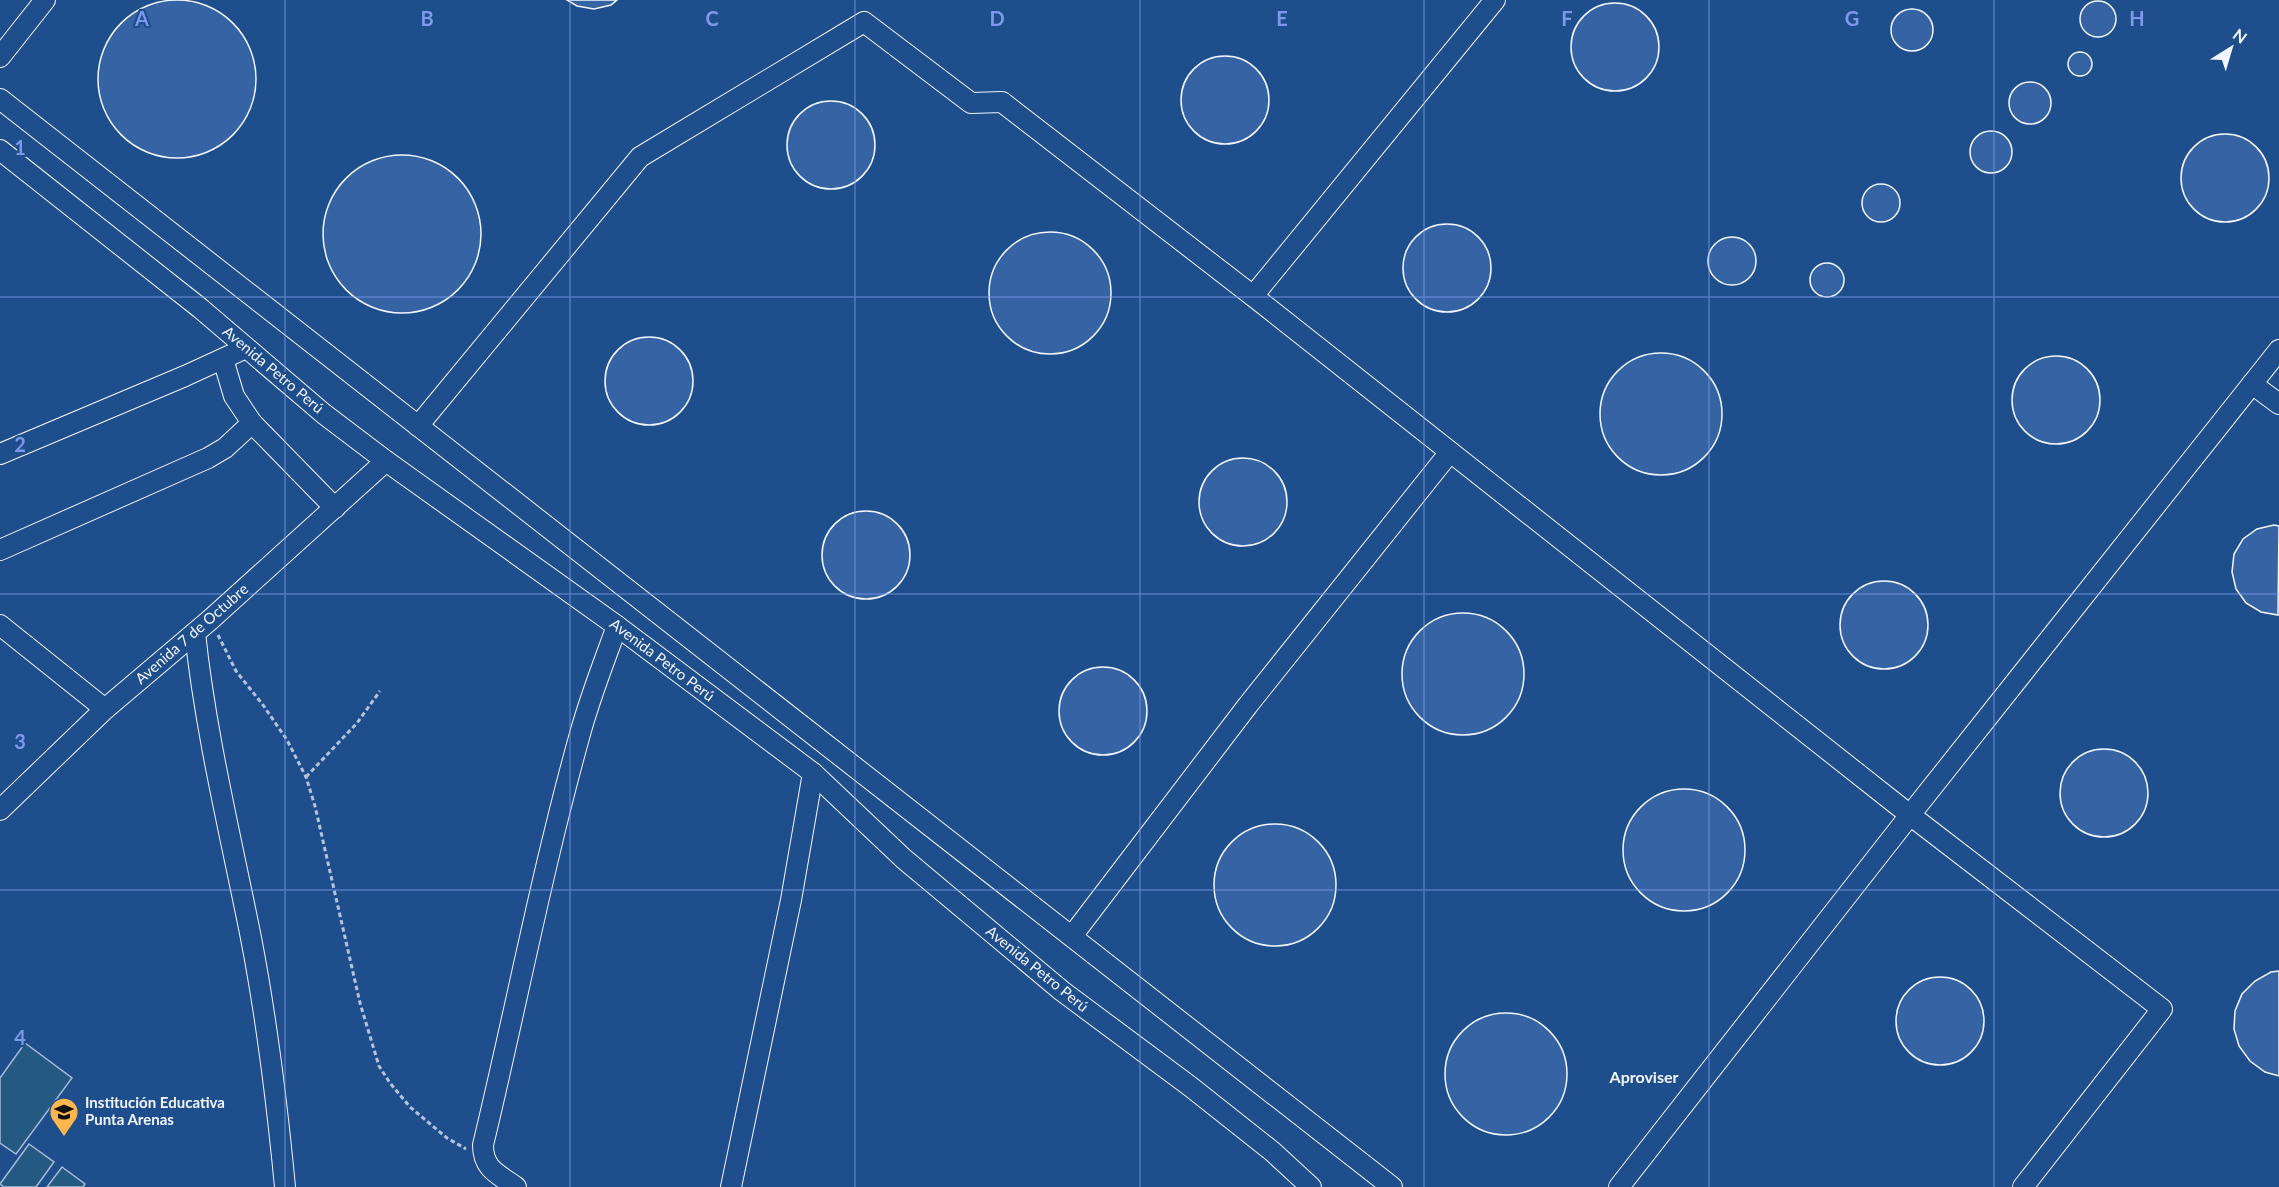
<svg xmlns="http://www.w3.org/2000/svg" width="2279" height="1187" font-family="Lato,sans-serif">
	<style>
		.garden { fill: #245a82; stroke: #a8bbd7; stroke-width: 1.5 }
		.building { fill: #3563a3; stroke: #f2f6ff; stroke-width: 1.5 }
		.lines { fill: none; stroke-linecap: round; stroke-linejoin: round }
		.minor-casing { stroke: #f2f6ff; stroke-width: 22 }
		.path { stroke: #b3c4dc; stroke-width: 3; stroke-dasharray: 4.5 3; stroke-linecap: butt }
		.minor { stroke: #1f4e8c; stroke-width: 20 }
		.grid { fill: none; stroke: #7d9aea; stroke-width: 1.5; stroke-opacity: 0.55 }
		.labels { text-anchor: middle; stroke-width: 4.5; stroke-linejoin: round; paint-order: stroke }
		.street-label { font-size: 15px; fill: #f2f6ff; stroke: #1f4e8c }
		.poi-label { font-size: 15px; font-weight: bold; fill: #f2f6ff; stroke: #1f4e8c; text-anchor: start }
		.neighbourhood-label { font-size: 16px; font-weight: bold; fill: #f2f6ff; stroke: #1f4e8c }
		.grid-label { font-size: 20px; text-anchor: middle; font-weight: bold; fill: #7d9aea; stroke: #1f4e8c; stroke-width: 4.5; stroke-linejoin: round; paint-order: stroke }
	</style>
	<rect width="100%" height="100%" fill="#1f4e8c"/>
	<g class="garden">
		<path d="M25 1043 72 1078 16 1154 0 1143V1078Z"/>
		<path d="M29 1144 54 1162 36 1187H4L0 1184Z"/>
		<path d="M62 1167 85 1184 83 1187H47Z"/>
	</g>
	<g class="building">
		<path d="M567 0H617L611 5 594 9 577 6Z"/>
		<circle cx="177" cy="79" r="79"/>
		<circle cx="2098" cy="19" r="18"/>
		<circle cx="1615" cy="47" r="44"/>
		<circle cx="1912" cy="30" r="21"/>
		<circle cx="2080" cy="64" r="12"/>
		<circle cx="1225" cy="100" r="44"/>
		<circle cx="2030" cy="103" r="21"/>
		<circle cx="831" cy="145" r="44"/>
		<circle cx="1991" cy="152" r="21"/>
		<circle cx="2225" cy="178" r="44"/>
		<circle cx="402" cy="234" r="79"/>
		<circle cx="1881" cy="203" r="19"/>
		<circle cx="1447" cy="268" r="44"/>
		<circle cx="1050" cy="293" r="61"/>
		<circle cx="1732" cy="261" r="24"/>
		<circle cx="1827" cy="280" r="17"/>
		<circle cx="649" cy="381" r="44"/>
		<circle cx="1661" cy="414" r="61"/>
		<circle cx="2056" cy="400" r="44"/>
		<circle cx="1243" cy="502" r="44"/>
		<circle cx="866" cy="555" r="44"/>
		<path d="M2274 525 2279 526 2278 615 2261 612 2246 603 2236 589 2232 572 2234 554 2243 539 2257 529Z"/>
		<circle cx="1884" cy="625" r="44"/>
		<circle cx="1463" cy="674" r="61"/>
		<circle cx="1103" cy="711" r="44"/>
		<circle cx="2104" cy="793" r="44"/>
		<circle cx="1684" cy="850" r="61"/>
		<circle cx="1275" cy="885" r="61"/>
		<path d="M2279 971V1076L2265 1072 2250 1061 2239 1046 2234 1029 2235 1011 2242 994 2255 981 2271 972Z"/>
		<circle cx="1940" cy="1021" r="44"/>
		<circle cx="1506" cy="1074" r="61"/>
	</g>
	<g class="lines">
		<g class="minor-casing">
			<g id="minor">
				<path d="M0 57 45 0"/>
				<path d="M0 99 1392 1187"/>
				<path d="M0 150 200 308 324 414 386 461 617 626 813 773 904 859 1062 991 1191 1087 1273 1152 1311 1187"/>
				<path d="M1253 296 1910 815 2162 1009 2023 1187"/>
				<path d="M223 359 234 396 252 423 335 508"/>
				<path d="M2252 384 2279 404"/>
				<path d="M418 426 640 157 864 22 971 103 1002 102 1253 296 1495 0"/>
				<path d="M0 454 185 376 246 348"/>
				<path d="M0 550 208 458 225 448 252 423"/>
				<path d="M0 625 105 709"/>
				<path d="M195 633C206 736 231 837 251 938 267 1021 277 1103 285 1187"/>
				<path d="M0 810 105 709 210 620 386 461"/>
				<path d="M1072 936 1248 705 1450 452"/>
				<path d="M516 1187C498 1174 483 1169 483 1145 516 1008 542 870 580 734 590 697 604 662 617 626"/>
				<path d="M731 1187 791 900 813 773"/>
				<path d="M1619 1187 1910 815 2279 350"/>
			</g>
		</g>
		<g class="path">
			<path d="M218 635 236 671 263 705 287 740 306 777 315 806 360 1003 379 1066 390 1083 410 1107 447 1138 466 1149"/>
			<path d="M306 777 357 723 380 691"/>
		</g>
		<use href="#minor" class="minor"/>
	</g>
	<path class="grid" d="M285 0V1187M570 0V1187M855 0V1187M1140 0V1187M1424 0V1187M1709 0V1187M1994 0V1187M0 297H2279M0 594H2279M0 890H2279"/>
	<defs>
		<g id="school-pin" transform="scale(1.5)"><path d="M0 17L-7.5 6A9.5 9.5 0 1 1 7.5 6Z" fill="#ffb74d" stroke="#1f4e8c"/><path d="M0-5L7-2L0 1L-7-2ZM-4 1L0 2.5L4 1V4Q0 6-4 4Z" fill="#111"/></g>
	</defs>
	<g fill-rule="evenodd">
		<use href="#school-pin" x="64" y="1112"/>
	</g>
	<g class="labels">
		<g class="street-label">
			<text transform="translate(273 370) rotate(40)" y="5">Avenida Petro Perú</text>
			<text transform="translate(192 634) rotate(-41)" y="5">Avenida 7 de Octubre</text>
			<text transform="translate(662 660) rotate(37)" y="5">Avenida Petro Perú</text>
			<text transform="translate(1037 969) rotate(39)" y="5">Avenida Petro Perú</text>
		</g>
		<g class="poi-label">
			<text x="85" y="1108">Institución Educativa<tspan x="85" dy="17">Punta Arenas</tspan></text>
		</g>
		<g class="neighbourhood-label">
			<text x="1644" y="1083">Aproviser</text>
		</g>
	</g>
	<g class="grid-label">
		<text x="142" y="26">A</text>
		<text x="427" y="26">B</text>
		<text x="712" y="26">C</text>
		<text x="997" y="26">D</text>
		<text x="1282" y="26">E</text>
		<text x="1567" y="26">F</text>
		<text x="1852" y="26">G</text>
		<text x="2137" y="26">H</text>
		<text x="20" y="155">1</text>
		<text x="20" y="452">2</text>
		<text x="20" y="749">3</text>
		<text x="20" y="1045">4</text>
	</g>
	<g transform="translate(2231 48) rotate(37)" stroke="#1f4e8c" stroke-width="4.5" paint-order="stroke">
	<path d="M0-4.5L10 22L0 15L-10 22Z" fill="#f2f6ff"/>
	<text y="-9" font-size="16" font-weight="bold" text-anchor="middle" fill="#f2f6ff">N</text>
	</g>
</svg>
